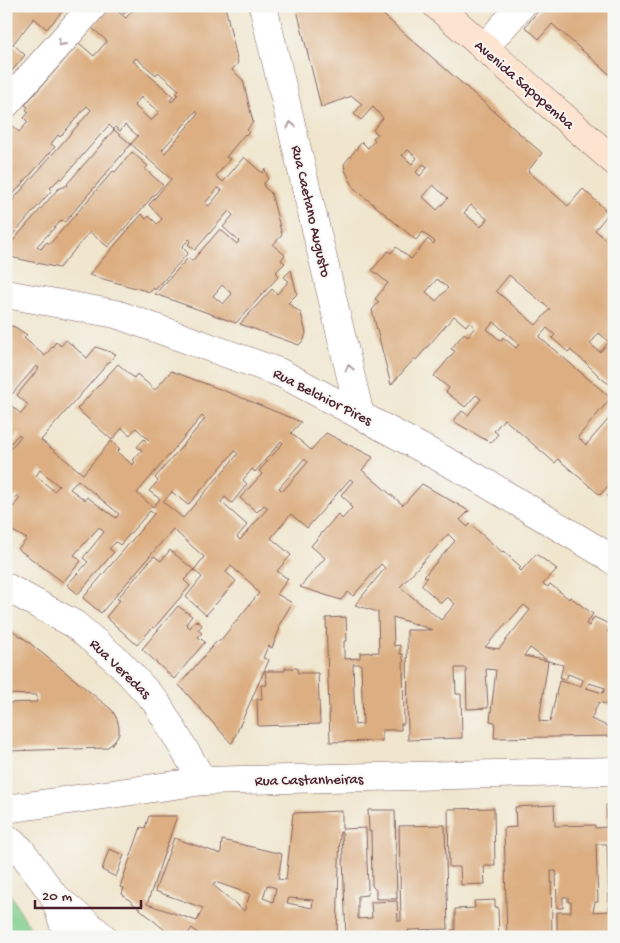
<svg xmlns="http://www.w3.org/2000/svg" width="620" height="943" font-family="'Gochi Hand',sans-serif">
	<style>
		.green { fill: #82cf8e; stroke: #66775c }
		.building { fill: #dcae81; fill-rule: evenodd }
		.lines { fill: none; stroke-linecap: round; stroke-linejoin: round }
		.street-casing { stroke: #846564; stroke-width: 29 }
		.secondary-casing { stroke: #846564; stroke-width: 29 }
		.street { stroke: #fff; stroke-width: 28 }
		.secondary { stroke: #fde4d0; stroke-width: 28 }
		.oneway { stroke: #ae9aa0 }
		.labels { text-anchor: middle; stroke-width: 4; stroke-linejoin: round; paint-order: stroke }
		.street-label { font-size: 15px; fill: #4a1f2b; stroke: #f6f6f2 }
	</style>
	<rect width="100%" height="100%" fill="#f6f6f2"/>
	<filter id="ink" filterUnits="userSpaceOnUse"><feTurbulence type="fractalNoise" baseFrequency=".02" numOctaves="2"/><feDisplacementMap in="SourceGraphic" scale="10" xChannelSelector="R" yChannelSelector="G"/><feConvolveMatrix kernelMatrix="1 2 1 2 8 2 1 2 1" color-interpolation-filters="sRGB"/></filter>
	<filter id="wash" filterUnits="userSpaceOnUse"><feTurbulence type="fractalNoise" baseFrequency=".0096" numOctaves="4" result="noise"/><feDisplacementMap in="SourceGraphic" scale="20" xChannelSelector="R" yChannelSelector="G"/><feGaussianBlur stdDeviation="1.12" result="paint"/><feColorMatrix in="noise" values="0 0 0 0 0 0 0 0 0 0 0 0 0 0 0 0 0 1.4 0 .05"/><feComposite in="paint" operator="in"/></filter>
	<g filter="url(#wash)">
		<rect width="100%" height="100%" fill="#f0e6ce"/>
		<path class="green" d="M6 887 33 933V937H6Z"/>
		<g id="blocks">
			<g class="building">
				<path d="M6 6H67L47 29 34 18 13 44 25 55 6 78Z"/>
				<path d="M111 6 126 18 134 8 131 6H225L238 63 232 70 243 80 253 122 247 130 249 132 246 135 245 134 226 157 230 159 216 176 223 182 244 157 262 173 265 169 268 179 264 183V187L271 193 282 235 273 245 285 255 281 260 285 263 276 272 279 276 236 323 155 294 188 258 192 261 220 229 237 244 239 241 223 227 233 215 229 211 195 250 188 244 191 241 189 239 182 247 188 253 155 290 154 288 150 292 89 275 142 214 146 219 149 216 157 224 162 219 149 205 171 179 131 144 138 136 125 125 120 131 115 127 114 130 109 125 62 179 60 178 50 188 52 190 9 239 12 242 58 189 68 185 67 184 114 130 131 144 65 222 62 220 37 246 41 249 47 242 50 244 113 171 115 172 132 152 148 166 145 169 163 185 108 247 90 232 59 268 6 256V133L12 126 19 132 28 122 24 118 29 112 26 110 28 107 25 105 79 43 94 56 107 41 92 28ZM136 58 156 75 158 72 179 90 176 93 178 94 172 102 170 100 173 96 133 61ZM141 97 159 112 151 121 134 105ZM87 106 91 110 11 202 8 200 55 147 51 144 58 135 60 137ZM196 111 198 114 165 153 162 150ZM218 188 222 190 209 206 205 203ZM222 285 232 294 223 304 213 296Z"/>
				<path d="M116 6H131L124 14Z"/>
				<path d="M296 6H373L542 153 528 171 568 206 583 189 609 213 595 230 607 241 614 234V387L602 379 586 363 570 350 568 352 552 338 555 335 547 328 539 337 611 398 578 437 586 445 614 413V479L600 495 558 459 555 463 504 419 494 431 498 434 491 443 453 421 462 411 468 415 481 399 476 395 465 407 446 392 449 388 434 376 455 351 451 349 464 333 468 336 475 327 469 322 466 326 454 316 416 360 414 359 391 385 372 310 379 302 375 299 388 283 372 270 388 251 391 253 396 247 411 259 428 239 433 244 435 242 423 232 416 240 354 188 345 170 344 164 362 142 368 148 375 140 373 138 378 134 373 130 383 118 373 107 361 120 354 114 362 104 352 96 321 107ZM408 150 417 158 412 164 402 155ZM423 164 428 167 420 176 416 172ZM433 185 448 198 437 210 423 197ZM471 205 487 219 481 227 464 213ZM509 275 550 309 536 325 496 291ZM437 279 448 288 436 301 426 292ZM494 322 519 344 516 348 503 337 501 341 487 329ZM599 333 609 342 600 352 590 344Z"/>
				<path d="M542 6H614V78L552 24 539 39 525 27Z"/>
				<path d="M291 270 297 294 288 303 301 313 306 333 304 340 299 345 240 324 272 289 277 294 289 281 284 277Z"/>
				<path d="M6 325 15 327 27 335 24 338 45 356 56 342 61 346 66 340 87 358 96 347 116 354 41 440 83 474 111 441 120 449 117 452 133 465 135 462 133 460 142 450 137 447 144 439 147 442 149 440 136 428 130 435 122 428 112 440 77 409 118 364 134 378 137 374 155 390 171 371 225 391 301 422 291 433 311 450 326 433 373 457 362 470 403 505 422 484 469 511 460 520 468 527 470 524 502 552 503 551 521 567 519 569 521 571 536 554 557 569 543 584 548 587 550 584 569 599 570 597 593 614 586 624 589 626 594 617 611 625 607 632 614 635V707L599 702 591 719 614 729V736L494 738 495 722 490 721 496 670 486 669 488 708 467 709 466 668H455L456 694H461L462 738 408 740 407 630H433L393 617 394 646 400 645V654H403L404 724H401V730H382V741L330 742 326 618 346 617 347 641H344V659L360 658V653L379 652 378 612 355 605 385 568 381 564 353 596 348 592 341 600 300 587 325 558 311 546 338 514 342 519 352 508 349 505 351 504 341 495 353 481 350 479 307 528 291 514 271 538 291 555 277 571 288 579 277 594 292 603 278 627 280 628 272 648 268 646 263 658 269 660 232 743H231L179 685 217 641H220L259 593 253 587 254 586 231 566 226 572 236 581 206 615 186 597 202 577 194 570 184 580 190 586 154 628 153 627 137 645 106 617 120 600 117 599 154 556 161 561 170 550 194 570 204 557 173 529 101 613 83 598 154 514 150 511 120 545 116 542 109 549 114 552 78 594 67 585 88 562 83 558 104 532 99 527 74 555 81 561 63 582 18 549 27 539 11 530 6 535V454L21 436 19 434 6 448ZM36 366 39 368 17 395 28 405 21 414 6 401ZM202 416 205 419 155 478 158 481 149 491 160 499 153 507 137 493ZM281 441 283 443 259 471 262 474 240 498 257 512 264 505 268 508 240 540 237 537 247 525 221 502 225 497 232 503 247 484 243 480 252 469 255 472ZM235 451 238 454 183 518 163 502 172 492 188 505ZM304 459 308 462 283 491 279 488ZM40 470 59 486 54 491 36 476ZM78 480 119 514 116 518 87 497 85 500 70 489ZM17 495 20 498 13 507 9 504ZM448 534 455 541 424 576 427 578 421 585 441 603 447 597 455 604 441 620 400 587ZM524 605 530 610 499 649 485 647ZM530 648 548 661 563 665 560 679 566 680 568 674 583 680 581 686 559 681 550 722 539 721 548 661 524 656ZM353 664H361L363 724 355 725ZM589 683 605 688 603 693 586 688Z"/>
				<path d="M614 488V501L607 496Z"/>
				<path d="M178 606 192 616 186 624 190 628 196 620 202 625 198 630 202 633 198 637 205 642 174 679 142 649Z"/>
				<path d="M6 626 26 640 112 710 117 719 119 727V734L112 744 106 748 6 751V703L37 702V695L6 694Z"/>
				<path d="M285 668H297L298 673H318L320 724 258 726 257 699H262L261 685H267L265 671H285Z"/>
				<path d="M614 804V937H557V912H571V902H568V897H563V908H557L556 871H551L552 937H507L504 828 516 827 515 807 554 805 555 826 595 825V828L607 827 606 805ZM596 844H607L609 911 593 912 595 902H598Z"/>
				<path d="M494 808 495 866H484L485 884 461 885 460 867H449L448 809Z"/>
				<path d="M368 810H395L397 899H376V890L372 886 371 831 369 832Z"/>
				<path d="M342 811V829L366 828 368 888 367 895 358 896V919L372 918 371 902 397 901 398 921H401L399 826 445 825 448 929 408 930 409 937H346L342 832H340L337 934H311L310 937H202L192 928 186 937H173L122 894 124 888 120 887 141 827 145 828 149 816H177L147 904 197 921 203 908 155 891 174 838 221 854 222 840 282 854 278 879 286 880 293 813ZM215 882 250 894 244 911 213 885ZM267 885 276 888 273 902 263 898ZM289 898 313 900 312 908 287 903Z"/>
				<path d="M109 849 124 855 116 877 102 870Z"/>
				<path d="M495 900V907H498L499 937H451V930H455V909L475 908 474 901Z"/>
			</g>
		</g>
	</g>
	<g filter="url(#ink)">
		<use href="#blocks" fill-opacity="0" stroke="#846564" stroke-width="1"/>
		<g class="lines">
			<g class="street-casing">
				<g id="street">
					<path d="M263 6 360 415"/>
					<path d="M484 48 521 6"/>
					<path d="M6 104 93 6"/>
					<path d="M6 294 116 314 281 373 474 476 606 555 614 561"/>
					<path d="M6 587 74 624 119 662 156 702 203 781"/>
					<path d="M6 809 203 781 614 771"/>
					<path d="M6 838 20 849 54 896 68 937"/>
					<path d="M54 896 103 937"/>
				</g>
			</g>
			<g class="secondary-casing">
				<path id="secondary" d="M437 6 614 161"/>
			</g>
			<use href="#street" class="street"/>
			<use href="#secondary" class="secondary"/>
		</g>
		<defs><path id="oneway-chevron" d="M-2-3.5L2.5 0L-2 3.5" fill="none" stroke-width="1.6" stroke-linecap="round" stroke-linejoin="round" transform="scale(1.25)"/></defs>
		<g class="oneway">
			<use href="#oneway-chevron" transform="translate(61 43) rotate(132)"/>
			<use href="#oneway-chevron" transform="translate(291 125) rotate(-103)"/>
			<use href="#oneway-chevron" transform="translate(349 368) rotate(-103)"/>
		</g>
	</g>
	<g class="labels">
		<g class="street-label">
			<text transform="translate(525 84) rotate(41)" y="5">Avenida Sapopemba</text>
			<text transform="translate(312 211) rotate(77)" y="5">Rua Caetano Augusto</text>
			<text transform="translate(323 396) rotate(27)" y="5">Rua Belchior Pires</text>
			<text transform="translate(121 668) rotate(44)" y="5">Rua Veredas</text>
			<text transform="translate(309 779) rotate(-1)" y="5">Rua Castanheiras</text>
		</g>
	</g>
	<rect width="620" height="943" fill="none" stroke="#f6f6f2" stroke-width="25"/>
	<path d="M35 900v8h106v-8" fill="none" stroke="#4a1f2b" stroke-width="2.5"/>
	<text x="42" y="900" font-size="15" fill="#4a1f2b" stroke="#f6f6f2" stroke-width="4" paint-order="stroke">20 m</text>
</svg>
